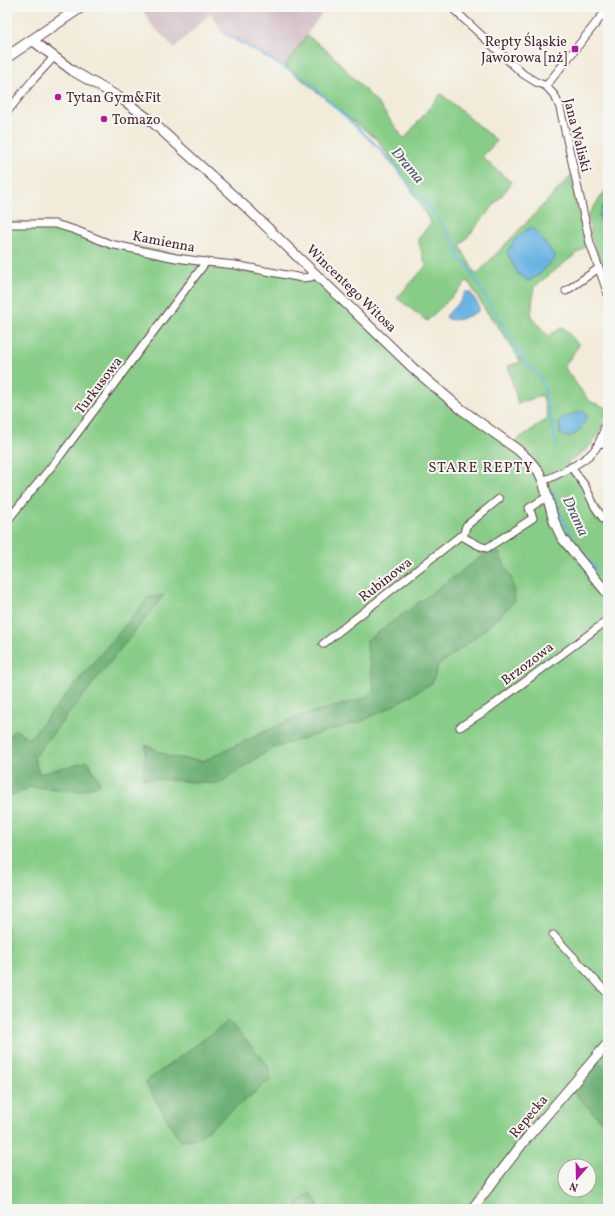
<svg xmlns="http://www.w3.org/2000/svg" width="615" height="1216" font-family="Vollkorn,serif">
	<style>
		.industrial { fill: #d2bec2 }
		.green { fill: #87cd87; stroke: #687659; fill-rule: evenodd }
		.forest { fill: #6db074; stroke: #5c6850 }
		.water { fill: #69b4e2; stroke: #5a6a86 }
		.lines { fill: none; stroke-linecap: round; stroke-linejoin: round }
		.stream { stroke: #69b4e2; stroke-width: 2 }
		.street-casing { stroke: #633e45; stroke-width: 9 }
		.secondary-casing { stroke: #633e45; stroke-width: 11 }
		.primary-casing { stroke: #633e45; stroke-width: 12 }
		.street { stroke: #fff; stroke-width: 7 }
		.secondary { stroke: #fff; stroke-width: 9 }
		.primary { stroke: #fff; stroke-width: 10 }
		.poi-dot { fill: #b5179e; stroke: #f6f6f2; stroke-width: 1.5 }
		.labels { text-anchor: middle; stroke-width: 4; stroke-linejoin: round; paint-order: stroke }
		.poi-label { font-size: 14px; fill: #4a1f2b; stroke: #f6f6f2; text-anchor: start }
		.street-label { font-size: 14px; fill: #4a1f2b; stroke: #f6f6f2 }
		.water-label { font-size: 15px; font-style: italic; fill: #55536b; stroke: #f6f6f2 }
		.neighbourhood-label { font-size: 15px; letter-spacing: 1px; fill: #4a1f2b; stroke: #f6f6f2 }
	</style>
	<rect width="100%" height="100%" fill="#f6f6f2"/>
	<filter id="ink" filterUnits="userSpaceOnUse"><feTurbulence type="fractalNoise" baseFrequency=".025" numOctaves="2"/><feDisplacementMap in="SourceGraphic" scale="8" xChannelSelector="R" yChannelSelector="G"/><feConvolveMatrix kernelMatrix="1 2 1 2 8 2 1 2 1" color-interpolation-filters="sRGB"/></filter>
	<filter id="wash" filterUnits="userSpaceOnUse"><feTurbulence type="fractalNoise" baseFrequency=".012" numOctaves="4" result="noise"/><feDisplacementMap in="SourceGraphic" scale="16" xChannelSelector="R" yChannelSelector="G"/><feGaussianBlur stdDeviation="0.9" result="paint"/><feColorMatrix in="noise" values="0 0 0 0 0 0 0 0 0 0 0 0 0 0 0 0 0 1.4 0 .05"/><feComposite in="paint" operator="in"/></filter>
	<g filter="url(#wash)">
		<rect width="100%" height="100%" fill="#f2ebd9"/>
		<path class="industrial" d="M141 7H326L285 66 223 35 211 13 174 48 151 24Z"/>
		<g class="green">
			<path d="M307 35 332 55 380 106 404 139 441 94 497 141 482 157 512 183 460 246 476 275 571 176 586 246 534 287 531 316 548 336 563 327 579 345 564 367 589 401 607 408C600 440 593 446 566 464L571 465 608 523V1209H7V222L49 223 115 243 319 280 371 329 518 453 532 456 514 442 548 418 542 395 518 404 508 366 521 362 497 325 486 311 468 281 427 321 397 298 426 266 418 239 431 223 402 174 377 139 359 126 285 66ZM565 1166H589V1190H565Z"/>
			<path d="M608 187V197L599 215 602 226 608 224V282L592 239 588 215Z"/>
		</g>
		<g class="forest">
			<path d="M498 552 512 579 515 601 500 616 472 640 438 666 432 683 387 709 360 722 323 732 271 749 218 784 143 778 146 745 171 757 203 761 296 717 363 699 374 690 366 641 485 554Z"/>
			<path d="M164 595 34 757 39 774 88 761 100 784 80 791 31 787 7 797V739L15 729 29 739 148 598Z"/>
			<path d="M229 1021 268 1065 270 1080 198 1138 180 1141 145 1082Z"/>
			<path d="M599 1061 608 1070V1128L573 1092Z"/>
			<path d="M311 1193 321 1209H300L297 1204Z"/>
		</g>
		<g class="water">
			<path d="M608 197V224L602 226 599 215Z"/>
			<path d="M532 227 556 257 539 275 528 281 518 274 507 253C512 242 521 232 532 227Z"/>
			<path d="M465 292H470L478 304 479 309 477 312C468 316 458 322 448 319L446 316 461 300Z"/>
			<path d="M578 412H586C588 424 572 444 560 434L559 422 563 418Z"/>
		</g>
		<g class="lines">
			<g class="stream">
				<path d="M224 31 228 35 305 79 380 149 442 223 459 251V259L465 262 523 359"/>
				<path d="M525 362 541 378 544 388 557 446"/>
				<path d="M553 489 558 509 572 538 597 570"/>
				<path d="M601 575 608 583"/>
			</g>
		</g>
	</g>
	<g filter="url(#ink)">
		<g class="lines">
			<g class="street-casing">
				<g id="street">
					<path d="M451 7 523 74 536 82 546 86 555 96 560 108 590 243 608 294"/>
					<path d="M546 86 608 8"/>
					<path d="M7 112 32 81 54 57"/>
					<path d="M7 224H55L75 230 110 244 176 258 206 262 235 265 302 278 311 277 316 273"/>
					<path d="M566 291 599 268"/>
					<path d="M599 443 608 444"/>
					<path d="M571 467 585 486 595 507 608 525"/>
					<path d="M543 481C557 475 587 461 596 448 602 439 605 426 608 416"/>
					<path d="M7 521 60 456 206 262"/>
					<path d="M463 537 466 526 499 499"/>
					<path d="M323 644 460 536C470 539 477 547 487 548L533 518 529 508 547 497"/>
					<path d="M460 727 488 709 608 620"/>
					<path d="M553 935 608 994"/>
				</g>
			</g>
			<g class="secondary-casing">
				<g id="secondary">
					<path d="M32 40 73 71 122 99 150 120 247 208 415 370 461 409 518 450 530 461 539 472 543 481 554 521 562 538 608 594"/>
					<path d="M472 1209 526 1139 608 1043"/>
				</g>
			</g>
			<g class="primary-casing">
				<path id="primary" d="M7 57 81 7"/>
			</g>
			<use href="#street" class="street"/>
			<use href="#secondary" class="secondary"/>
			<use href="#primary" class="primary"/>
		</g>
	</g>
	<g class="poi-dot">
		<rect x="571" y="45" width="8" height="8" rx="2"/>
		<circle cx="58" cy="97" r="4"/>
		<circle cx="104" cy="119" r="4"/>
	</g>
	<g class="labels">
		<g class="poi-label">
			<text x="567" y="46" text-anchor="end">Repty Śląskie<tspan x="567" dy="16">Jaworowa [nż]</tspan></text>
			<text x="66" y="102">Tytan Gym&amp;Fit</text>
			<text x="112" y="124">Tomazo</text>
		</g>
		<g class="street-label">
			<text transform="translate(578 135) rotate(76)" y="5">Jana Waliski</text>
			<text transform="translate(164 241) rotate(11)" y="5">Kamienna</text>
			<text transform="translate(352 288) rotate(44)" y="5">Wincentego Witosa</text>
			<text transform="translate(98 385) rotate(-53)" y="5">Turkusowa</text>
			<text transform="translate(385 579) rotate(-38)" y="5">Rubinowa</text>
			<text transform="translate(527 663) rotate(-37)" y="5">Brzozowa</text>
			<text transform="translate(528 1116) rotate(-50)" y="5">Repecka</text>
		</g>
		<g class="water-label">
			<text transform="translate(408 165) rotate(50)" y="5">Drama</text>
			<text transform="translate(576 516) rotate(65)" y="5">Drama</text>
		</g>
		<g class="neighbourhood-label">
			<text x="481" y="472">STARE REPTY</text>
		</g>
	</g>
	<rect width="615" height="1216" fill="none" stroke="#f6f6f2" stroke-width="24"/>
	<g transform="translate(577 1178) rotate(200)"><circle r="19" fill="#f6f6f2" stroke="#b1a0a2"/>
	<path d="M0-3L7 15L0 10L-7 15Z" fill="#b5179e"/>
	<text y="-6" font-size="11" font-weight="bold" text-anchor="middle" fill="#4a1f2b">N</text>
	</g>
</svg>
